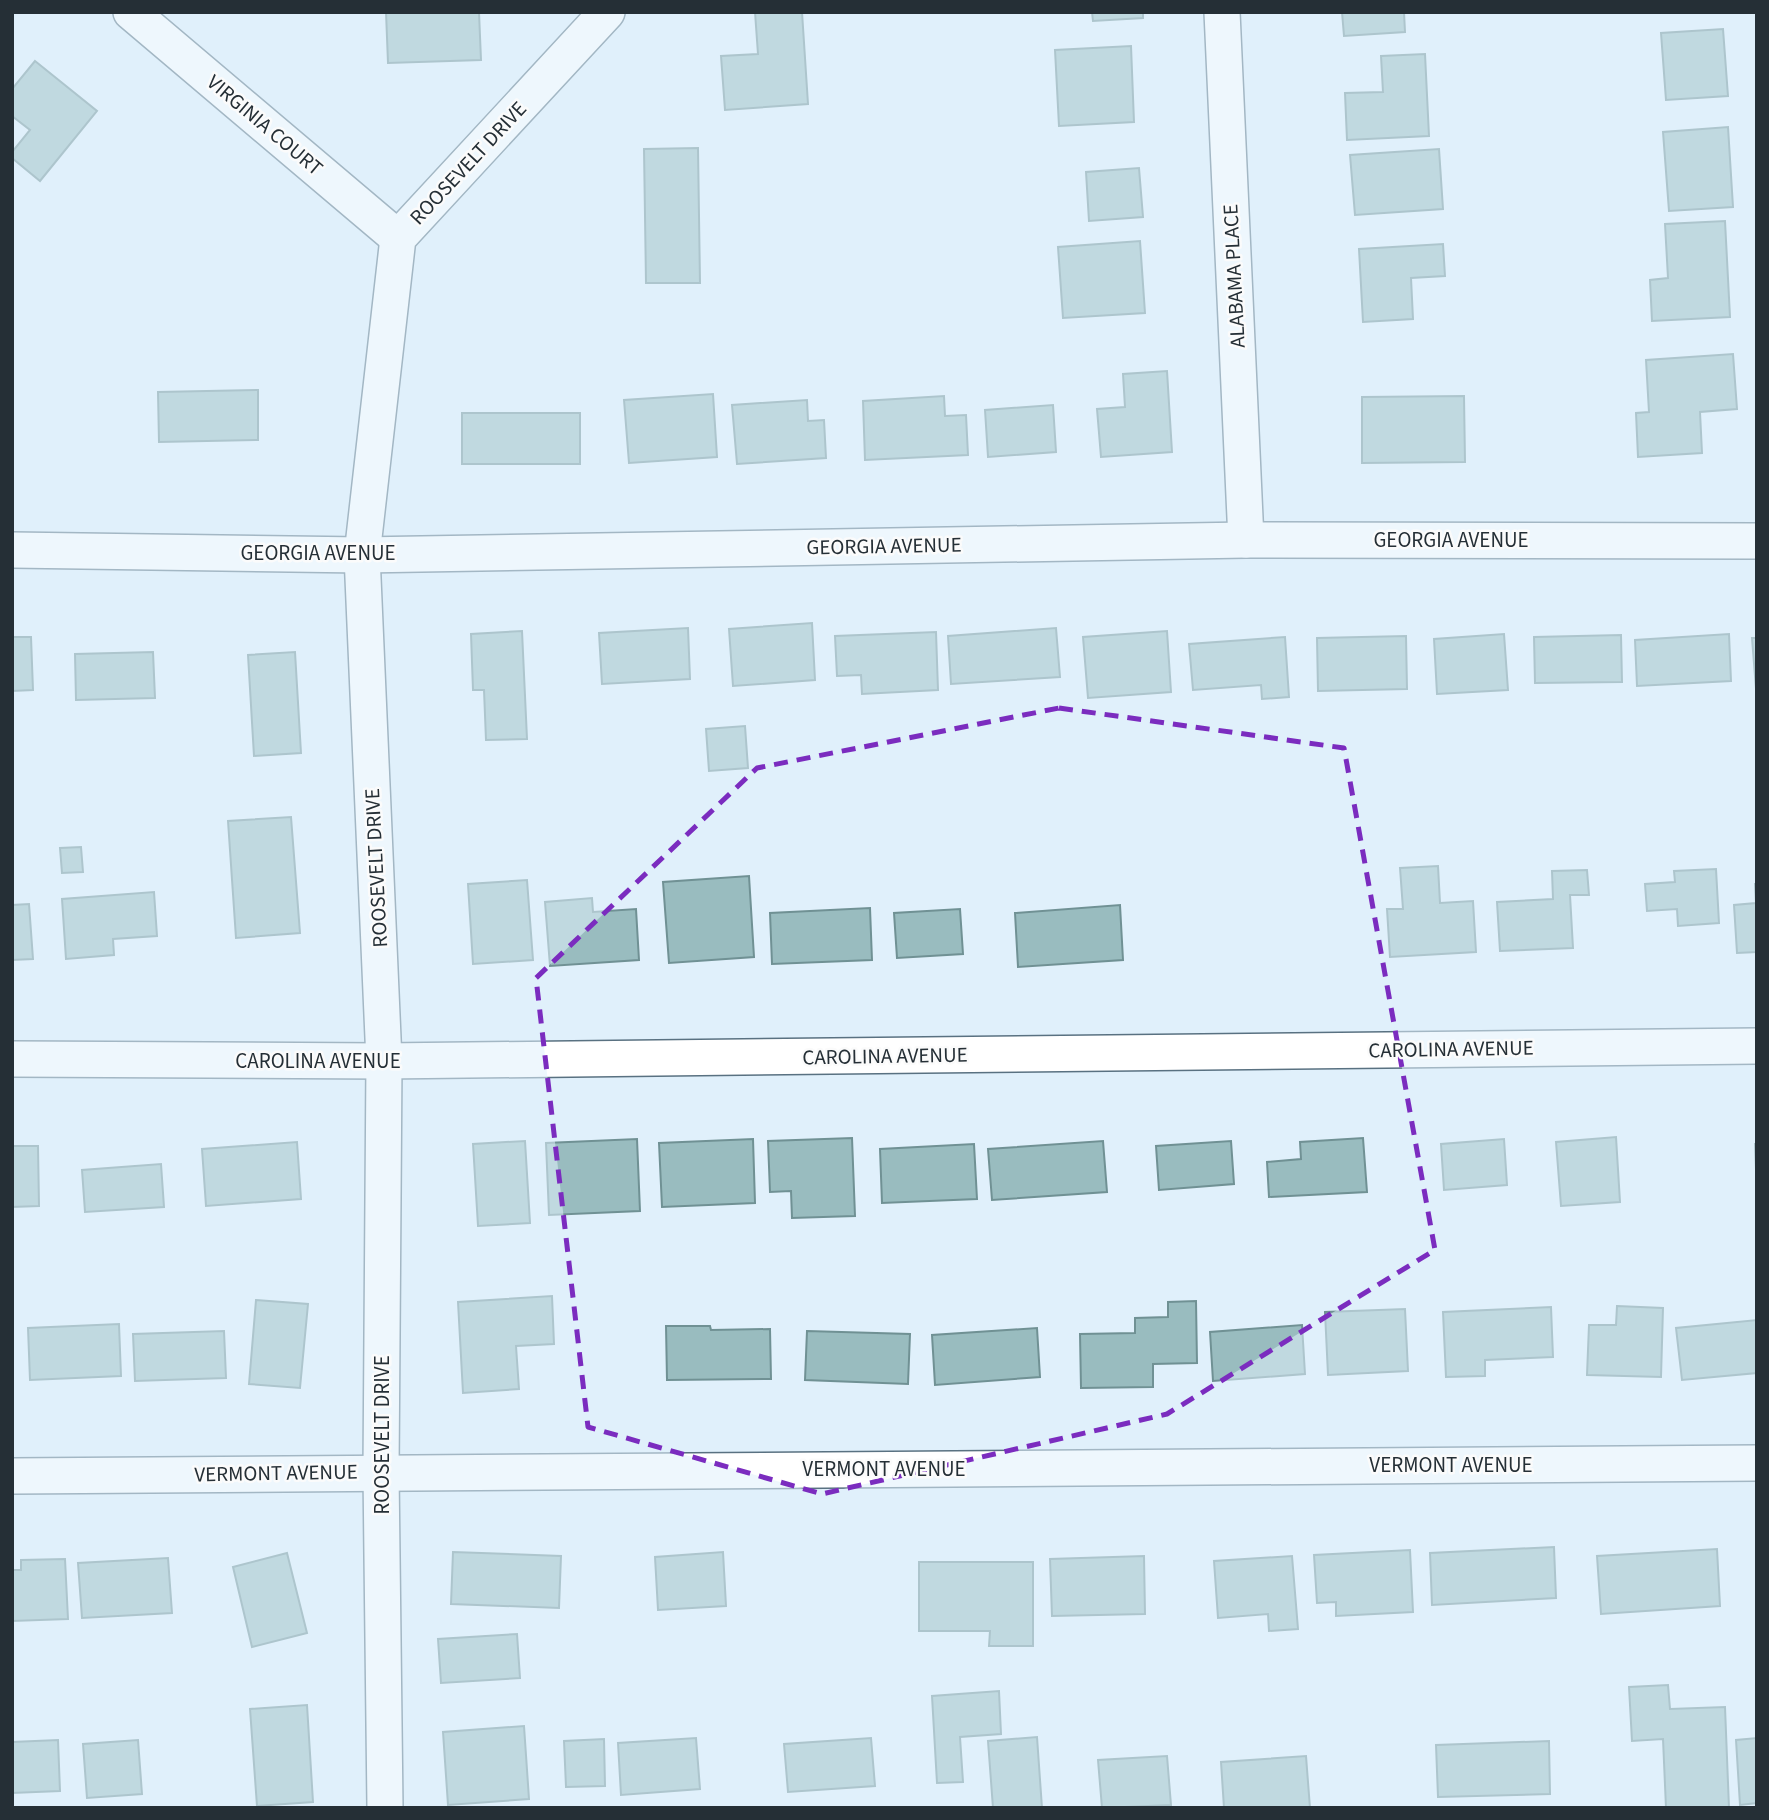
<svg xmlns="http://www.w3.org/2000/svg" width="1769" height="1820" font-family="'Source Sans 3',sans-serif">
	<style>
		.building { fill: #99bcbf; stroke: #709194; stroke-width: 2 }
		.lines { fill: none; stroke-linecap: round; stroke-linejoin: round }
		.street-casing { stroke: #597181; stroke-width: 38 }
		.street { stroke: #fff; stroke-width: 35 }
		.marked { fill: none; stroke: #7b2cbf; stroke-width: 5; stroke-dasharray: 14 9; stroke-linejoin: round }
		.labels { text-anchor: middle; stroke-width: 5; stroke-linejoin: round; paint-order: stroke }
		.street-label { font-size: 21px; fill: #252f36; stroke: #fbfbfb }
	</style>
	<rect width="100%" height="100%" fill="#e0f0fb"/>
	<g class="building">
		<path d="M386 12H479L481 60 388 63Z"/>
		<path d="M755 12H802L808 104 725 110 721 56 758 54Z"/>
		<path d="M1092 12H1143V18L1093 21Z"/>
		<path d="M1342 12H1404L1405 32 1344 36Z"/>
		<path d="M1723 29 1728 96 1666 100 1661 33Z"/>
		<path d="M1131 46 1134 122 1059 126 1055 50Z"/>
		<path d="M1425 54 1429 136 1347 140 1345 93 1383 92 1381 56Z"/>
		<path d="M35 61 97 111 40 181 12 158V152L30 130 12 116V89Z"/>
		<path d="M1728 127 1733 207 1669 211 1663 132Z"/>
		<path d="M698 148 700 283H646L644 149Z"/>
		<path d="M1439 149 1443 209 1355 215 1350 155Z"/>
		<path d="M1139 168 1143 217 1089 221 1086 172Z"/>
		<path d="M1725 221 1730 317 1652 321 1650 280 1668 278 1665 224Z"/>
		<path d="M1140 241 1145 313 1063 318 1058 247Z"/>
		<path d="M1443 244 1445 276 1411 278 1413 319 1363 322 1359 249Z"/>
		<path d="M1733 354 1737 409 1700 412 1702 453 1638 457 1636 413 1649 412 1646 360Z"/>
		<path d="M1167 371 1172 452 1101 457 1097 409 1125 407 1123 374Z"/>
		<path d="M258 390V440L159 442 158 392Z"/>
		<path d="M713 394 717 457 629 463 624 400Z"/>
		<path d="M944 396 945 416 966 415 968 455 865 460 863 401Z"/>
		<path d="M1464 396 1465 462 1362 463V397Z"/>
		<path d="M807 400 808 421 824 420 826 458 737 464 732 405Z"/>
		<path d="M1053 405 1056 452 988 457 985 410Z"/>
		<rect x="462" y="413" width="118" height="51"/>
		<path d="M812 623 815 680 733 686 729 629Z"/>
		<path d="M688 628 690 679 602 684 599 633Z"/>
		<path d="M1056 628 1060 677 951 684 948 636Z"/>
		<path d="M522 631 527 739 486 740 484 690H473L471 634Z"/>
		<path d="M1167 631 1171 692 1088 698 1083 637Z"/>
		<path d="M936 632 938 690 862 694 861 675 837 676 835 636Z"/>
		<path d="M1504 634 1508 690 1437 694 1434 639Z"/>
		<path d="M1729 634 1731 681 1637 686 1635 640Z"/>
		<path d="M1621 635 1622 682 1535 683 1534 637Z"/>
		<path d="M1406 636 1407 689 1318 691 1317 638Z"/>
		<path d="M12 637H31L33 690 12 691Z"/>
		<path d="M1285 637 1289 697 1262 699 1261 685 1193 690 1189 644Z"/>
		<path d="M1752 638H1757V689H1756Z"/>
		<path d="M153 652 155 698 76 700 75 654Z"/>
		<path d="M295 652 301 753 254 756 248 655Z"/>
		<path d="M745 726 748 768 709 771 706 729Z"/>
		<path d="M291 817 300 933 236 938 228 821Z"/>
		<path d="M81 847 83 872 62 873 60 848Z"/>
		<path d="M1438 866 1440 903 1473 901 1476 952 1390 957 1387 909H1403L1400 868Z"/>
		<path d="M1716 869 1719 923 1678 926 1677 909 1647 911 1645 884 1675 882 1674 871Z"/>
		<path d="M1587 870 1589 895H1570L1573 948 1500 951 1497 902 1553 899 1552 871Z"/>
		<path d="M749 876 754 957 669 963 663 882Z"/>
		<path d="M527 880 533 960 473 964 468 884Z"/>
		<path d="M1755 884H1757V952L1737 953 1734 905 1756 903Z"/>
		<path d="M154 892 157 936 113 939 114 955 66 959 62 899Z"/>
		<path d="M592 898 593 912 636 909 639 960 550 966 545 902Z"/>
		<path d="M29 904 33 959 12 960V905Z"/>
		<path d="M1120 905 1123 960 1018 967 1015 913Z"/>
		<path d="M870 908 872 960 772 964 770 913Z"/>
		<path d="M960 909 963 954 897 958 894 913Z"/>
		<path d="M1616 1137 1620 1202 1561 1206 1556 1142Z"/>
		<path d="M852 1138 855 1216 792 1218 791 1191 770 1192 768 1141Z"/>
		<path d="M1363 1138 1367 1192 1269 1197 1267 1162 1301 1159 1300 1142Z"/>
		<path d="M637 1139 640 1211 549 1215 546 1143Z"/>
		<path d="M753 1139 755 1203 662 1207 659 1143Z"/>
		<path d="M1504 1139 1507 1185 1444 1190 1441 1144Z"/>
		<path d="M525 1141 530 1223 478 1226 473 1144Z"/>
		<path d="M1103 1141 1107 1192 992 1200 988 1149Z"/>
		<path d="M1231 1141 1234 1184 1159 1190 1156 1146Z"/>
		<path d="M297 1142 301 1199 206 1206 202 1149Z"/>
		<path d="M974 1144 977 1199 882 1203 880 1149Z"/>
		<path d="M1755 1144H1757V1195Z"/>
		<path d="M12 1146H38L39 1206 12 1207Z"/>
		<path d="M161 1164 164 1207 85 1212 82 1170Z"/>
		<path d="M552 1296 554 1344 516 1346 519 1389 463 1393 458 1302Z"/>
		<path d="M256 1300 308 1304 300 1388 249 1384Z"/>
		<path d="M1196 1301 1197 1363 1153 1364V1387L1081 1388 1080 1334 1135 1333V1318L1168 1317V1302Z"/>
		<path d="M1617 1306 1663 1308 1661 1377 1587 1375 1589 1325H1616Z"/>
		<path d="M1551 1307 1553 1357 1485 1360V1376L1446 1377 1443 1312Z"/>
		<path d="M1405 1309 1408 1371 1328 1375 1325 1312Z"/>
		<path d="M1757 1320V1373L1682 1380 1676 1328Z"/>
		<path d="M119 1324 121 1376 30 1380 28 1328Z"/>
		<path d="M1302 1325 1305 1374 1213 1381 1210 1332Z"/>
		<path d="M666 1326H710L711 1330 770 1329 771 1379 667 1380Z"/>
		<path d="M1037 1328 1040 1377 935 1385 932 1335Z"/>
		<path d="M224 1331 226 1378 135 1381 133 1334Z"/>
		<path d="M807 1331 910 1334 908 1384 805 1380Z"/>
		<path d="M1554 1547 1556 1598 1432 1605 1430 1553Z"/>
		<path d="M1717 1549 1720 1606 1601 1614 1597 1556Z"/>
		<path d="M1410 1550 1413 1612 1336 1616V1602L1317 1603 1314 1555Z"/>
		<path d="M453 1552 561 1556 559 1608 451 1604Z"/>
		<path d="M723 1552 726 1606 658 1610 655 1557Z"/>
		<path d="M287 1553 307 1633 252 1647 233 1567Z"/>
		<path d="M1144 1556 1145 1614 1052 1616 1050 1559Z"/>
		<path d="M1292 1556 1298 1629 1269 1631 1268 1614 1218 1618 1214 1561Z"/>
		<path d="M168 1558 172 1613 82 1618 78 1563Z"/>
		<path d="M65 1559 68 1619 12 1621V1570H21V1560Z"/>
		<path d="M919 1562H1033V1646H989L990 1631H919Z"/>
		<path d="M517 1634 520 1678 441 1683 438 1639Z"/>
		<path d="M1668 1685 1670 1709 1725 1707 1729 1808H1666L1663 1739 1632 1741 1629 1687Z"/>
		<path d="M999 1691 1001 1734 960 1737 963 1782 937 1783 932 1696Z"/>
		<path d="M307 1705 313 1802 257 1806 250 1709Z"/>
		<path d="M524 1726 529 1799 448 1805 443 1732Z"/>
		<path d="M1037 1737 1042 1808H993L988 1741Z"/>
		<path d="M696 1738 700 1789 621 1795 618 1743Z"/>
		<path d="M871 1738 875 1786 788 1792 784 1744Z"/>
		<path d="M1757 1738V1803L1740 1805 1736 1740Z"/>
		<path d="M604 1739 605 1786 566 1787 564 1741Z"/>
		<path d="M58 1740 60 1791 12 1793V1742Z"/>
		<path d="M138 1740 142 1794 87 1798 83 1744Z"/>
		<path d="M1549 1741 1550 1794 1438 1797 1436 1745Z"/>
		<path d="M1167 1756 1171 1805 1102 1808 1098 1760Z"/>
		<path d="M1306 1756 1310 1808H1224L1221 1762Z"/>
	</g>
	<g class="lines">
		<g class="street-casing">
			<g id="street">
				<path d="M131 12 398 238"/>
				<path d="M1222 12 1246 540"/>
				<path d="M12 550 362 555 1246 540 1757 541"/>
				<path d="M12 1059 384 1061 1757 1046"/>
				<path d="M12 1476 1757 1463"/>
				<path d="M385 1808 381 1472 384 1061 362 555 398 238 607 12"/>
			</g>
		</g>
		<use href="#street" class="street"/>
	</g>
	<path d="M0 0H1769V1820H0ZM1059 708 1344 748 1435 1250 1167 1414 822 1494 588 1427 536 978 757 768Z" fill="#e0f0fb" fill-opacity=".55" fill-rule="evenodd"/>
	<path class="marked" d="M1059 708 1344 748 1435 1250 1167 1414 822 1494 588 1427 536 978 757 768Z"/>
	<g class="labels">
		<g class="street-label">
			<text transform="translate(265 125) rotate(40)" y="7">VIRGINIA COURT</text>
			<text transform="translate(468 163) rotate(-47)" y="7">ROOSEVELT DRIVE</text>
			<text transform="translate(1234 276) rotate(-93)" y="7">ALABAMA PLACE</text>
			<text x="1451" y="547">GEORGIA AVENUE</text>
			<text transform="translate(884 546) rotate(-1)" y="7">GEORGIA AVENUE</text>
			<text x="318" y="560">GEORGIA AVENUE</text>
			<text transform="translate(376 868) rotate(-93)" y="7">ROOSEVELT DRIVE</text>
			<text transform="translate(1451 1049) rotate(-1)" y="7">CAROLINA AVENUE</text>
			<text transform="translate(885 1056) rotate(-1)" y="7">CAROLINA AVENUE</text>
			<text x="318" y="1068">CAROLINA AVENUE</text>
			<text transform="translate(382 1435) rotate(-90)" y="7">ROOSEVELT DRIVE</text>
			<text x="1451" y="1472">VERMONT AVENUE</text>
			<text x="884" y="1476">VERMONT AVENUE</text>
			<text transform="translate(276 1473) rotate(-1)" y="7">VERMONT AVENUE</text>
		</g>
	</g>
	<rect width="1769" height="1820" fill="none" stroke="#252f36" stroke-width="28"/>
</svg>
